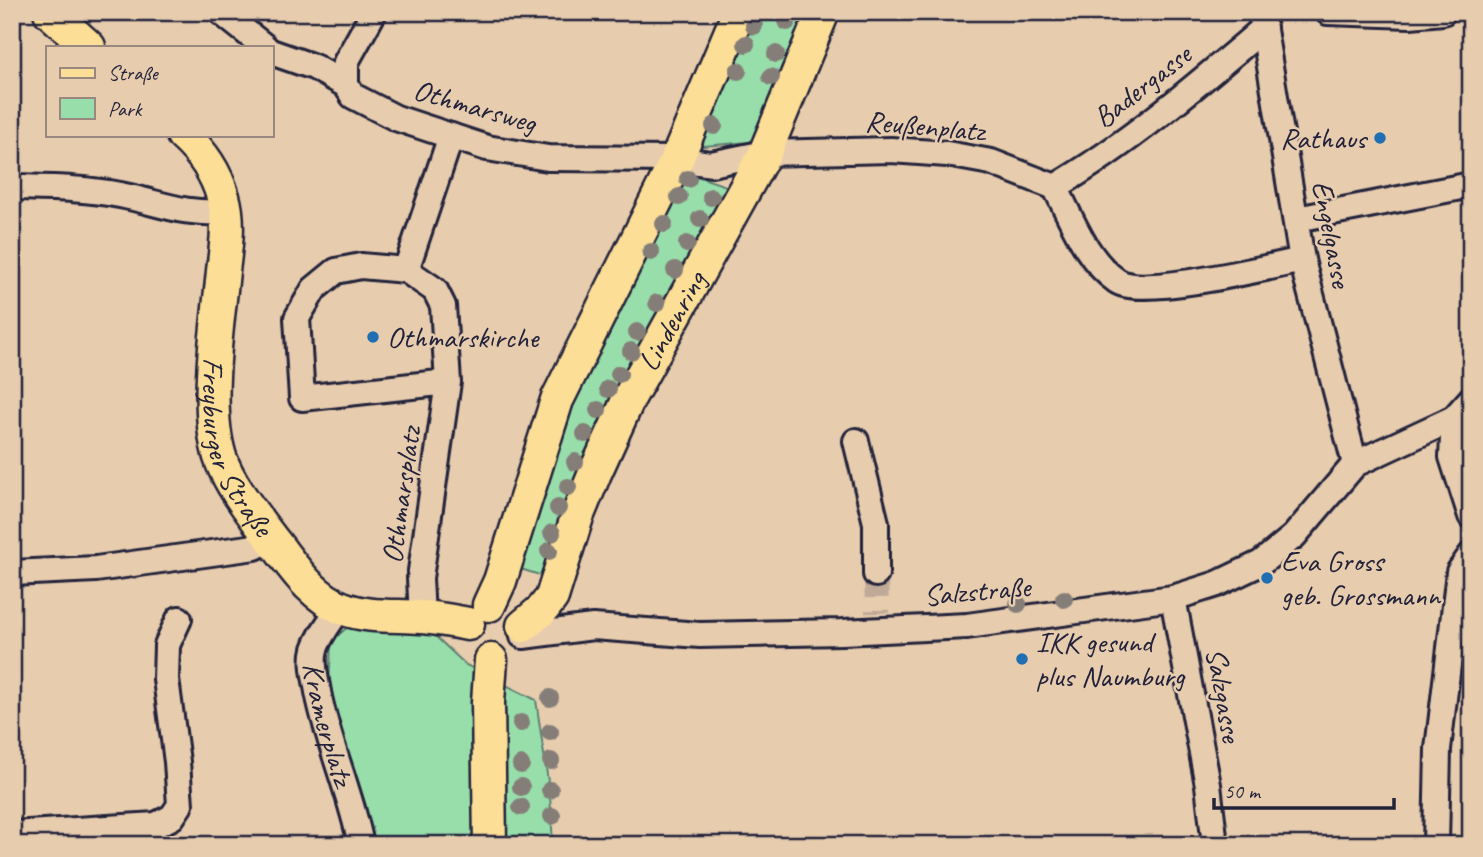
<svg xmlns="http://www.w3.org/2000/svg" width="1483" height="857" font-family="Caveat,sans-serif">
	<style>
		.green { fill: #98deab; stroke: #5d8073; stroke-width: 2 }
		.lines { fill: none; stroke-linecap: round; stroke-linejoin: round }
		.minor-tunnel { stroke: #c0aa97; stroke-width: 24; stroke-dasharray: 24 12; stroke-linecap: butt }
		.minor-casing { stroke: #22223b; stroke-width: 30 }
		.major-casing { stroke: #22223b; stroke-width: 37 }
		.minor { stroke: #e7ccae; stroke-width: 24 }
		.major { stroke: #fcde96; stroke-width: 32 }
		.tree { fill: #857e78 }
		.poi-dot { fill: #1f6fb2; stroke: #e7ccae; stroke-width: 2.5 }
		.labels { text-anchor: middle; stroke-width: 5; stroke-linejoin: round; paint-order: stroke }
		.street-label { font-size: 30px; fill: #22223b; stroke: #e7ccae }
		.poi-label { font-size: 30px; fill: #22223b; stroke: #e7ccae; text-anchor: start }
	</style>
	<rect width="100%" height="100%" fill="#e7ccae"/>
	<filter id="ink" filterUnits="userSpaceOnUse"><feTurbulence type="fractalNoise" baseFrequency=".0143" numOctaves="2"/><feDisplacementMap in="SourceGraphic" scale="14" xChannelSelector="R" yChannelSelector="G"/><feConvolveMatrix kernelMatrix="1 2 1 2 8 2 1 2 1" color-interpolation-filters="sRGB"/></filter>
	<g filter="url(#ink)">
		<g class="green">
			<path d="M748 12H813L760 141 692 147Z"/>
			<path d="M679 170 732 188 655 335 591 441 549 578 511 566 562 405Z"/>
			<path d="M385 626 432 633 466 665 536 700 550 795 553 845H373L366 806 329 692 331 641 348 627Z"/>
		</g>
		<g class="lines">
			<path class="minor-tunnel" d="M876 574 877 613"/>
			<g class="minor-casing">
				<g id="minor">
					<path d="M221 12 265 47"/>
					<path d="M374 12 346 62V85L353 96 396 118 487 148 548 158 677 159 711 164 765 153 891 150 947 154 991 162 1055 187C1072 219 1086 260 1117 281 1141 298 1269 267 1302 260"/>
					<path d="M1261 12 1302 260 1355 464"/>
					<path d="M1328 12 1410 15 1443 12"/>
					<path d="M271 52 314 67 346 85"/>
					<path d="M12 187C48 188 85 188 120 195 161 203 182 215 226 212"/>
					<path d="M1055 187C1130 143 1198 84 1264 28"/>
					<path d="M1297 219 1471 185"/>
					<path d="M406 270 451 136"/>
					<path d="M1454 418 1452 457 1471 516"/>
					<path d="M856 441 876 523V574"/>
					<path d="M12 573 96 569 255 547 272 538"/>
					<path d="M1173 598 1208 785 1215 845"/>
					<path id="s1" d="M340 607C331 621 320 634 315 649 311 663 316 679 318 692 328 744 351 793 361 845"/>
					<path d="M422 617 420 578 448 382 443 306 435 290 406 270 361 266 336 271 314 289 297 318 302 398 448 382"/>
					<path d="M523 636 593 627 700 635 842 632 967 626 1173 598 1217 584 1261 563 1294 536 1355 464 1454 418 1471 399"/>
					<path d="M12 834 156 825 172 817 180 805 177 762 166 679 167 645 179 619"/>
					<path d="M1436 845 1438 749 1459 572 1471 555"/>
				</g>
			</g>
			<g class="major-casing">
				<g id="major">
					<path d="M50 12 89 47"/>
					<path id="s2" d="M183 135C202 152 216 172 223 197 230 220 226 247 223 271 218 324 204 406 220 457 229 485 256 518 274 542 293 566 311 596 342 608 368 618 393 615 421 617 437 618 452 621 468 624"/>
					<path d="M489 605 500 581 557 400 677 159 739 12"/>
					<path id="s3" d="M523 626 543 609 552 597 577 517 595 473 629 398 765 153 823 12"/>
					<path d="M490 845 488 702 491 660"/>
				</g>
			</g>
			<use href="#minor" class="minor"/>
			<use href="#major" class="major"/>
		</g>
		<g class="tree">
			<circle cx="787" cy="22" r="9"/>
			<circle cx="754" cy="26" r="9"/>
			<circle cx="746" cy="44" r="9"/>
			<circle cx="776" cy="54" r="9"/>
			<circle cx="738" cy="71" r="9"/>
			<circle cx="771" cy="77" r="9"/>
			<circle cx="714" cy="126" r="9"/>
			<circle cx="688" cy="179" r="9"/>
			<circle cx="679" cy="197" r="9"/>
			<circle cx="711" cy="197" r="9"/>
			<circle cx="700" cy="219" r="9"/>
			<circle cx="664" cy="224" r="9"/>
			<circle cx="687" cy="244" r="9"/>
			<circle cx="651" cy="252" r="9"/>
			<circle cx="675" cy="270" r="9"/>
			<circle cx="657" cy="303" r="9"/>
			<circle cx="637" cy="332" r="9"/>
			<circle cx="631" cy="351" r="9"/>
			<circle cx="619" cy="374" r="9"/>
			<circle cx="608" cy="389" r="9"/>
			<circle cx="598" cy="410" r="9"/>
			<circle cx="585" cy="434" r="9"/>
			<circle cx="575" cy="462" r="9"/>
			<circle cx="568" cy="487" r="9"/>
			<circle cx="558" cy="508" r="9"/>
			<circle cx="552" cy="533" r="9"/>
			<circle cx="549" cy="551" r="9"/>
			<circle cx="1064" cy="599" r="9"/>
			<circle cx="1018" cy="604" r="9"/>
			<circle cx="550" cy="698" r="9"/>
			<circle cx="521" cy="723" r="9"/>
			<circle cx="550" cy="732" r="9"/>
			<circle cx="551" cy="761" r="9"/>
			<circle cx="521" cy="765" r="9"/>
			<circle cx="521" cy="787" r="9"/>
			<circle cx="550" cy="790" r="9"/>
			<circle cx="521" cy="807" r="9"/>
			<circle cx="552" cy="816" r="9"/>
		</g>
	</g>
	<g class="poi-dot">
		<circle cx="1380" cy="138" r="7"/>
		<circle cx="373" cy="337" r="7"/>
		<circle cx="1267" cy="578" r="7"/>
		<circle cx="1022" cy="659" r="7"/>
	</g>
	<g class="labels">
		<g class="street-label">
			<text transform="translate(1142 86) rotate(-38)" y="10">Badergasse</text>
			<text transform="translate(475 106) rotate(16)" y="10">Othmarsweg</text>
			<text transform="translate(925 126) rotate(5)" y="10">Reußenplatz</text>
			<text transform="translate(1332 234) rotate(79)" y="10">Engelgasse</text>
			<text dy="10" stroke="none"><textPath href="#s3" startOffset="343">Lindenring</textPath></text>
			<text dy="10" stroke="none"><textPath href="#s2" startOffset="331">Freyburger Straße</textPath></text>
			<text transform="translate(401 495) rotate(-82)" y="10">Othmarsplatz</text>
			<text transform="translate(977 591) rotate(-5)" y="10">Salzstraße</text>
			<text transform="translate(1224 695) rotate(80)" y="10">Salzgasse</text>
			<text dy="10" stroke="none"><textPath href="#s1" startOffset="126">Kramerplatz</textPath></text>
		</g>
		<g class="poi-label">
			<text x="1366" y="148" text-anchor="end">Rathaus</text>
			<text x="387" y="347">Othmarskirche</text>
			<text x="1281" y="571">Eva Gross<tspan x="1281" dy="34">geb. Grossmann</tspan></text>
			<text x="1036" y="652">IKK gesund<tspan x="1036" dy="34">plus Naumburg</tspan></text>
		</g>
	</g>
	<rect width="1483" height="857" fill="none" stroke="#e7ccae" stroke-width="42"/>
	<rect x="21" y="21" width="1441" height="815" fill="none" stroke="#22223b" stroke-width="2.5" filter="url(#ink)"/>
	<rect x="46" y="46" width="228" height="91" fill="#e7ccae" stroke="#988880" stroke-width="2"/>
	<rect x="60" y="68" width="35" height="10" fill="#fcde96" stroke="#988880" stroke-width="2"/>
	<text x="108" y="80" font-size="21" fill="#22223b">Straße</text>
	<rect x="60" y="98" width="35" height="21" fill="#98deab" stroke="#988880" stroke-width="2"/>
	<text x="108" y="116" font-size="21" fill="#22223b">Park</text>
	<path d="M1214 798v10h180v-10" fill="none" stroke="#22223b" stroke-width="3.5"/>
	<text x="1224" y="798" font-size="21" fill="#22223b" stroke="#e7ccae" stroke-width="5" paint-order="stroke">50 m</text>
</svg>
